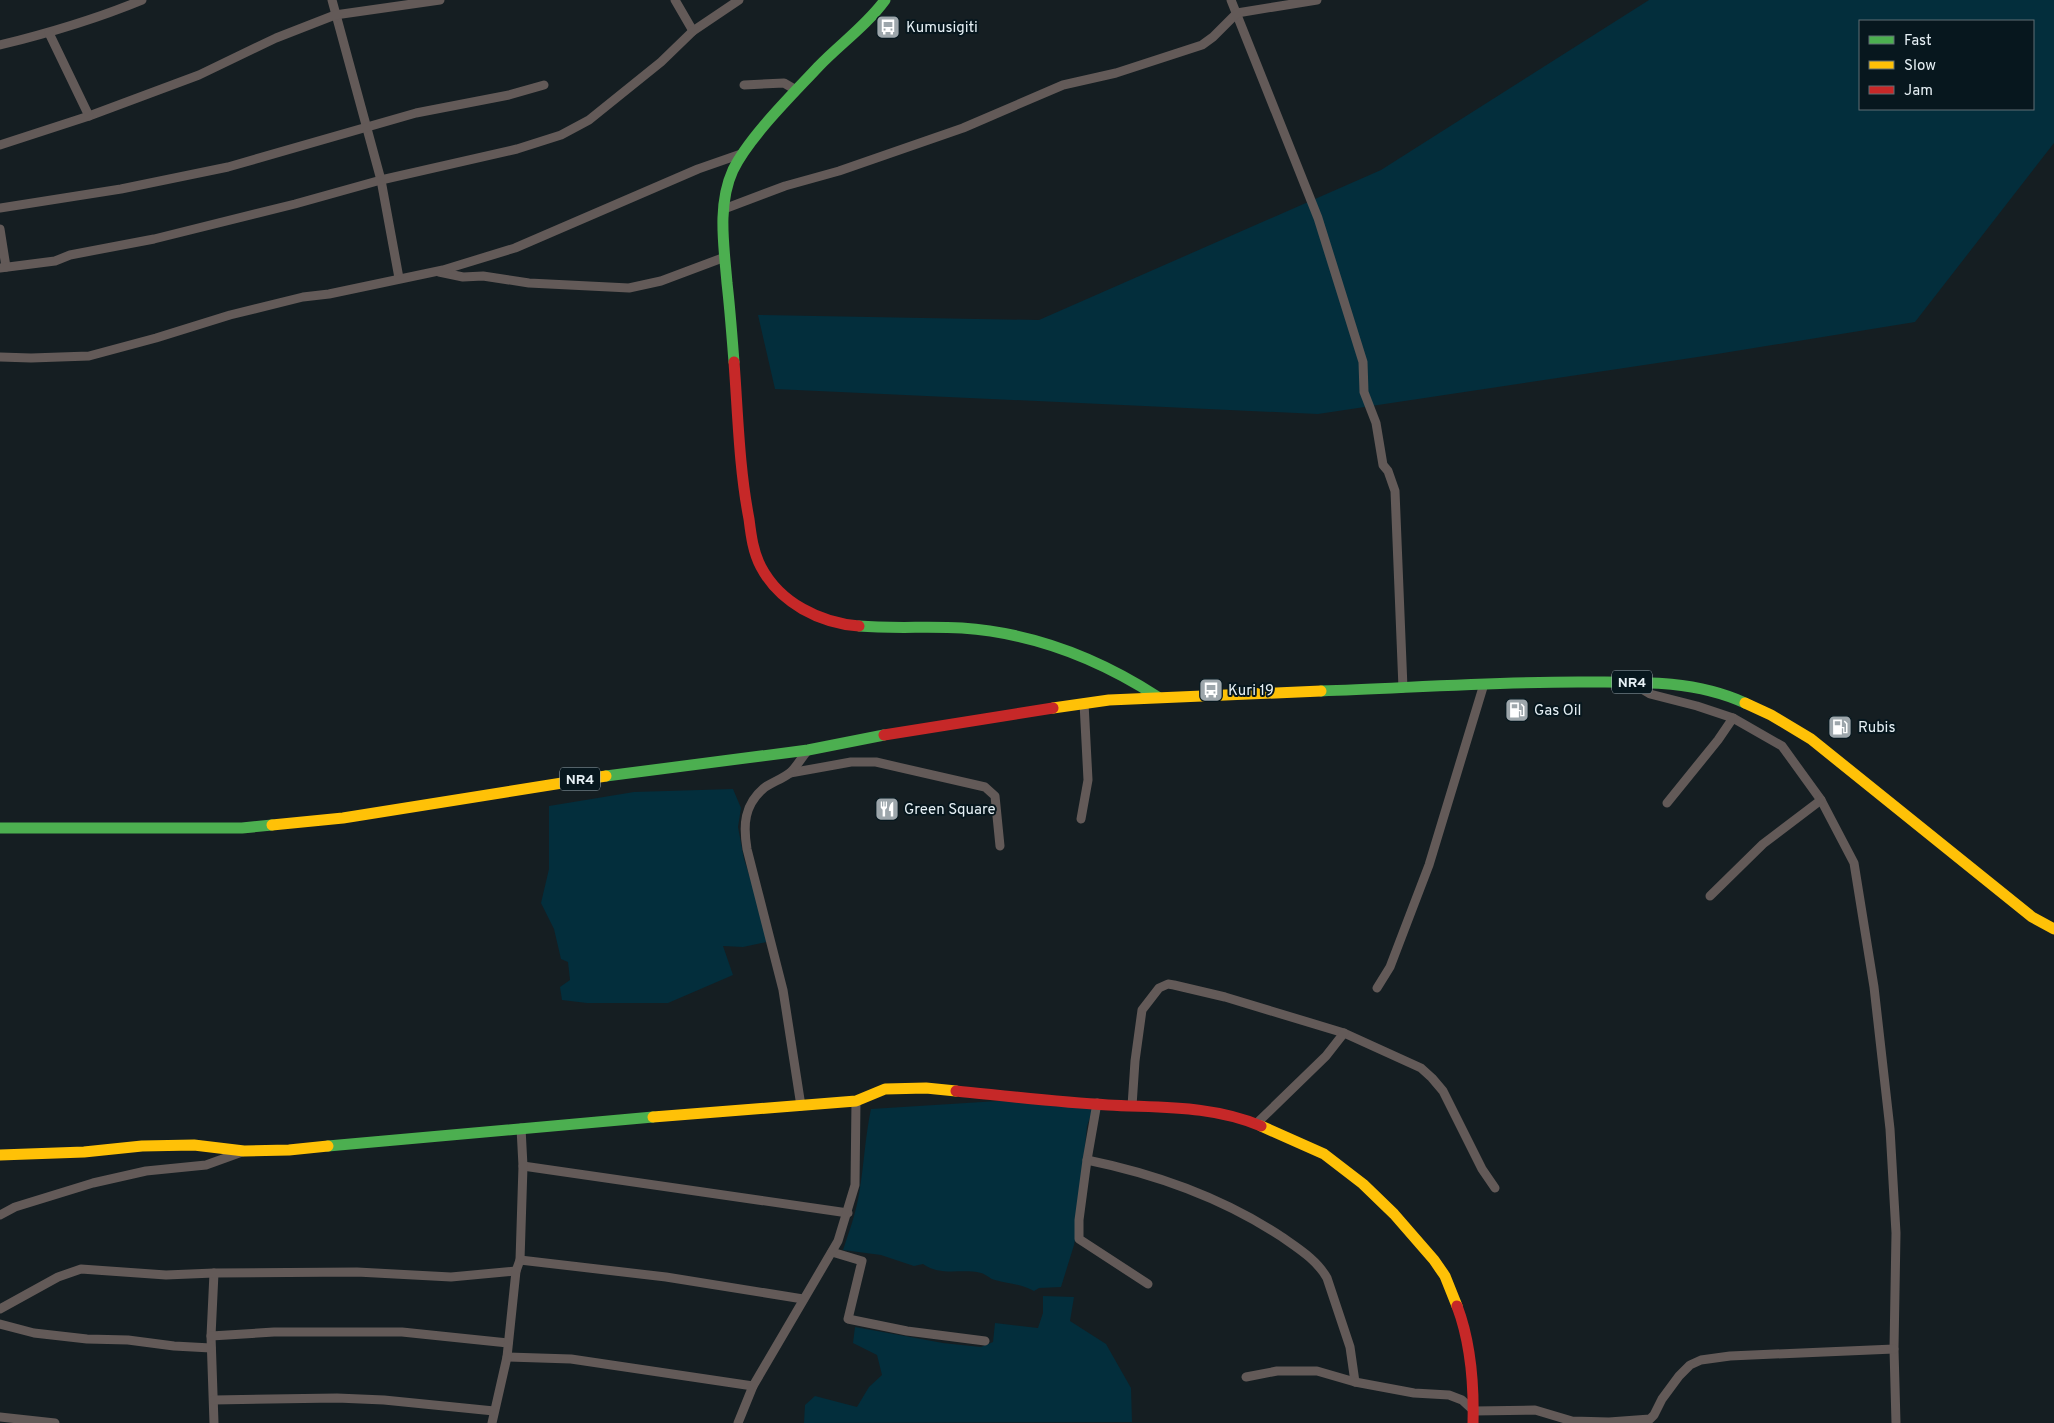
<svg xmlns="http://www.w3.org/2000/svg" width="2054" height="1423" font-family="Overpass,sans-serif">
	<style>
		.green { fill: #032e3c; fill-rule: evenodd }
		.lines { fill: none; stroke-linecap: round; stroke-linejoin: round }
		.street { stroke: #635a58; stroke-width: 9 }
		.fast { stroke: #4caf50; stroke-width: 11 }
		.slow { stroke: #ffc107; stroke-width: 11 }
		.jam { stroke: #c62828; stroke-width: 11 }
		.labels { text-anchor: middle; stroke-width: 4; stroke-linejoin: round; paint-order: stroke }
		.shield { fill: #07171e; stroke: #a3afb4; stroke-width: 1 }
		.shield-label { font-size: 14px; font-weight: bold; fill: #e6f0f5 }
		.poi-label { font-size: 15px; fill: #e6f0f5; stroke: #07171e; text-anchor: start }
	</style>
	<rect width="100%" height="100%" fill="#151e22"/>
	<g class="green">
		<path d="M1649 0H2054V143L1915 322 1711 355 1318 414 775 389 758 315 1039 320 1381 170ZM1860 21H2033V109H1860Z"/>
		<path d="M733 789 741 808 738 827 744 859 771 941 743 947 723 946 733 975 668 1003H587L562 1000 560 987 570 980 568 962 561 959 554 929 541 903 549 869V806L634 792Z"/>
		<path d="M1028 1099 1093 1108 1087 1126 1077 1229 1074 1245 1061 1287 1039 1288 1034 1291C1021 1284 1009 1284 995 1280 990 1279 986 1274 981 1273 961 1268 942 1277 923 1264L914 1266 881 1255 843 1250C849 1232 856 1213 859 1194 864 1166 865 1137 871 1109Z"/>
		<path d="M1043 1296 1074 1297 1070 1321 1106 1344 1131 1388 1132 1422 804 1423 805 1405 815 1396 857 1407 869 1387 882 1375 877 1355 853 1343 855 1327 943 1343 981 1347 993 1342 995 1323 1038 1328 1043 1313Z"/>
	</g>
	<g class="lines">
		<g class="street">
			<path d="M332 0 381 180 399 278"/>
			<path d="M675 0 693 31"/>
			<path d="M1231 0 1318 218 1363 362 1364 392 1376 423 1383 465 1388 471 1395 491 1403 688"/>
			<path d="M0 45C49 33 96 19 142 0"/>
			<path d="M744 85 784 83 796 90"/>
			<path d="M89 116 199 75 276 38 335 15 440 0"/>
			<path d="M0 145 89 116 49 33"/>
			<path d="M0 208 121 189 228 167 416 113 509 95 544 85"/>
			<path d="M724 209 785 186 839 171 963 128 1063 85 1116 73 1202 45 1213 37 1237 13 1317 0"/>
			<path d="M0 229 6 267"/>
			<path d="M0 268 55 261 70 255 154 239 295 204 381 180 517 149 561 135 589 120 661 62 693 31 739 0"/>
			<path d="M439 272 463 277 483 276 529 283 629 288 661 281 725 257"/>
			<path d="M0 357 31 358 89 356 156 338 230 315 303 297 329 294 443 270 515 248 698 169 741 154"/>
			<path d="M1635 685 1650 694 1697 706 1733 718 1782 746 1821 800 1854 863 1874 987 1890 1129 1896 1233 1894 1349 1896 1423"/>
			<path d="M790 773 851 762H876L985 787 995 796 1000 846"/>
			<path d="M1667 803 1718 740 1733 718"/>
			<path d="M1081 819 1088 780 1084 703"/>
			<path d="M1710 896 1763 844 1821 800"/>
			<path d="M1377 988 1390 967 1429 865 1484 684"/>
			<path d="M1097 1103 1087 1160C1156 1174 1223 1198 1282 1237 1299 1249 1317 1260 1327 1278L1350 1347 1355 1382"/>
			<path d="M801 1106 783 990 747 849C743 825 744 805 764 788 772 782 783 779 791 772 797 766 802 757 808 750"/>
			<path d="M1132 1106 1135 1061 1142 1010 1159 988 1168 984 1174 985 1225 997 1344 1033 1421 1068 1432 1078 1443 1091 1482 1169 1495 1188"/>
			<path d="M1257 1123 1326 1056 1344 1033"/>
			<path d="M1087 1160 1079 1220V1239L1148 1284"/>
			<path d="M523 1166 848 1213"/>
			<path d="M0 1215 15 1207 93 1183 146 1171 206 1165 242 1152"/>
			<path d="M832 1252 862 1261 848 1319 907 1331 985 1341"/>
			<path d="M520 1260 666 1277 803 1299"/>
			<path d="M214 1273 211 1336 214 1423"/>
			<path d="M0 1309 58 1277 81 1269 166 1275 214 1273 357 1272 451 1277 516 1271"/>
			<path d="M0 1324 34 1333 87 1339 128 1340 174 1346 211 1348"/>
			<path d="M211 1336 274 1332H402L508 1343"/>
			<path d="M507 1357 571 1359 753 1386"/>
			<path d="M1246 1377 1277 1371H1317L1355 1382 1414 1393 1449 1395 1462 1400 1474 1411 1535 1410 1572 1421 1609 1422 1650 1419 1654 1415 1662 1399 1679 1376 1690 1365 1701 1360 1730 1356 1894 1349"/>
			<path d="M214 1400 337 1398 384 1400 494 1411"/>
			<path d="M0 1417 55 1423"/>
			<path d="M492 1423 507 1357 516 1271 520 1260 523 1166 521 1128"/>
			<path d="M738 1423 753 1386 838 1241 855 1185 856 1101"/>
		</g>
		<g class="fast">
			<path d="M734 362C732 336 730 309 727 283 724 246 717 205 733 170 749 137 792 95 818 67 840 44 866 26 885 0"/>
			<path d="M859 626C893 629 928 626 962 628 1034 633 1098 658 1158 697"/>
			<path d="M1321 691C1406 688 1492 682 1578 682 1634 682 1693 679 1745 703"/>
			<path d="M606 776 808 750 884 735"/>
			<path d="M0 828H242L272 825"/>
			<path d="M328 1146 653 1117"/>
		</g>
		<g class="slow">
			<path d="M1745 703 1771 715 1811 739 2032 917 2054 929"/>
			<path d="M1053 708 1109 700 1321 691"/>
			<path d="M272 825 343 818 606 776"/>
			<path d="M653 1117 856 1101 885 1089 926 1088 956 1091"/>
			<path d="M1261 1126 1324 1154 1363 1184 1394 1214 1434 1260 1445 1276 1457 1306"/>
			<path d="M0 1155 84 1152 142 1146 194 1145 244 1151 289 1150 328 1146"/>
		</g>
		<g class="jam">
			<path d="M734 362C738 415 739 467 749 519 751 535 753 552 761 567 780 603 820 623 859 626"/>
			<path d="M884 735 1053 708"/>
			<path d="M956 1091C1006 1096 1057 1102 1108 1105 1160 1108 1211 1105 1261 1126"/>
			<path d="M1457 1306C1471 1343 1474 1384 1473 1423"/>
		</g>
	</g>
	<defs>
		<g id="bus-square" transform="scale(1.25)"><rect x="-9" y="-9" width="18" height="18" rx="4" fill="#9da6ab" stroke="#07171e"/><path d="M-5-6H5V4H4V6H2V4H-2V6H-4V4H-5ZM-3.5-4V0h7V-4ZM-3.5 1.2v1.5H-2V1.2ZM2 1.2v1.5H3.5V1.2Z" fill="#fff"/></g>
		<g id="fuel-square" transform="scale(1.25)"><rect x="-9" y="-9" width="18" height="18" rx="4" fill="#9da6ab" stroke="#07171e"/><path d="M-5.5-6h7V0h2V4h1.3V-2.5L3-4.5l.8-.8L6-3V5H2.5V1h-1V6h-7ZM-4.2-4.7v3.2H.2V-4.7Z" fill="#fff"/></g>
		<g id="restaurant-square" transform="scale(1.25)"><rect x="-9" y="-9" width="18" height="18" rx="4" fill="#9da6ab" stroke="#07171e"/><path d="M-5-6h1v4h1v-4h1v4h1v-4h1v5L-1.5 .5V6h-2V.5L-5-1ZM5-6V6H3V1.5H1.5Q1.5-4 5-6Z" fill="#fff"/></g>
	</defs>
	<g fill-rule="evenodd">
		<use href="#bus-square" x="888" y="27"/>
		<use href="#bus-square" x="1211" y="690"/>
		<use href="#fuel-square" x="1517" y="710"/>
		<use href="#fuel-square" x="1840" y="727"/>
		<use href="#restaurant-square" x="887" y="809"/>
	</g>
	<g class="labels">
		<g class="shield">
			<rect x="1612" y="670.5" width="40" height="23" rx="4"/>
			<rect x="560" y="767.5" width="40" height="23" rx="4"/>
		</g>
		<g class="shield-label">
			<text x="1632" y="687">NR4</text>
			<text x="580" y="784">NR4</text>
		</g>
		<g class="poi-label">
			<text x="906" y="32">Kumusigiti</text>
			<text x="1228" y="695">Kuri 19</text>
			<text x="1534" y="715">Gas Oil</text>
			<text x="1858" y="732">Rubis</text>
			<text x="904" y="814">Green Square</text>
		</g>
	</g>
	<rect x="1859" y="20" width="175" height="90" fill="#07171e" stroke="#606e74"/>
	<rect x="1869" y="36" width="25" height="8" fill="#4caf50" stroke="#606e74"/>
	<text x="1904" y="45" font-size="15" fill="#e6f0f5">Fast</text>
	<rect x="1869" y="61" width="25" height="8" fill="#ffc107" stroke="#606e74"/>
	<text x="1904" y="70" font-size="15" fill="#e6f0f5">Slow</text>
	<rect x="1869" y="86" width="25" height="8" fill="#c62828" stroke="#606e74"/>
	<text x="1904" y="95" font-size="15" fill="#e6f0f5">Jam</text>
</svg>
